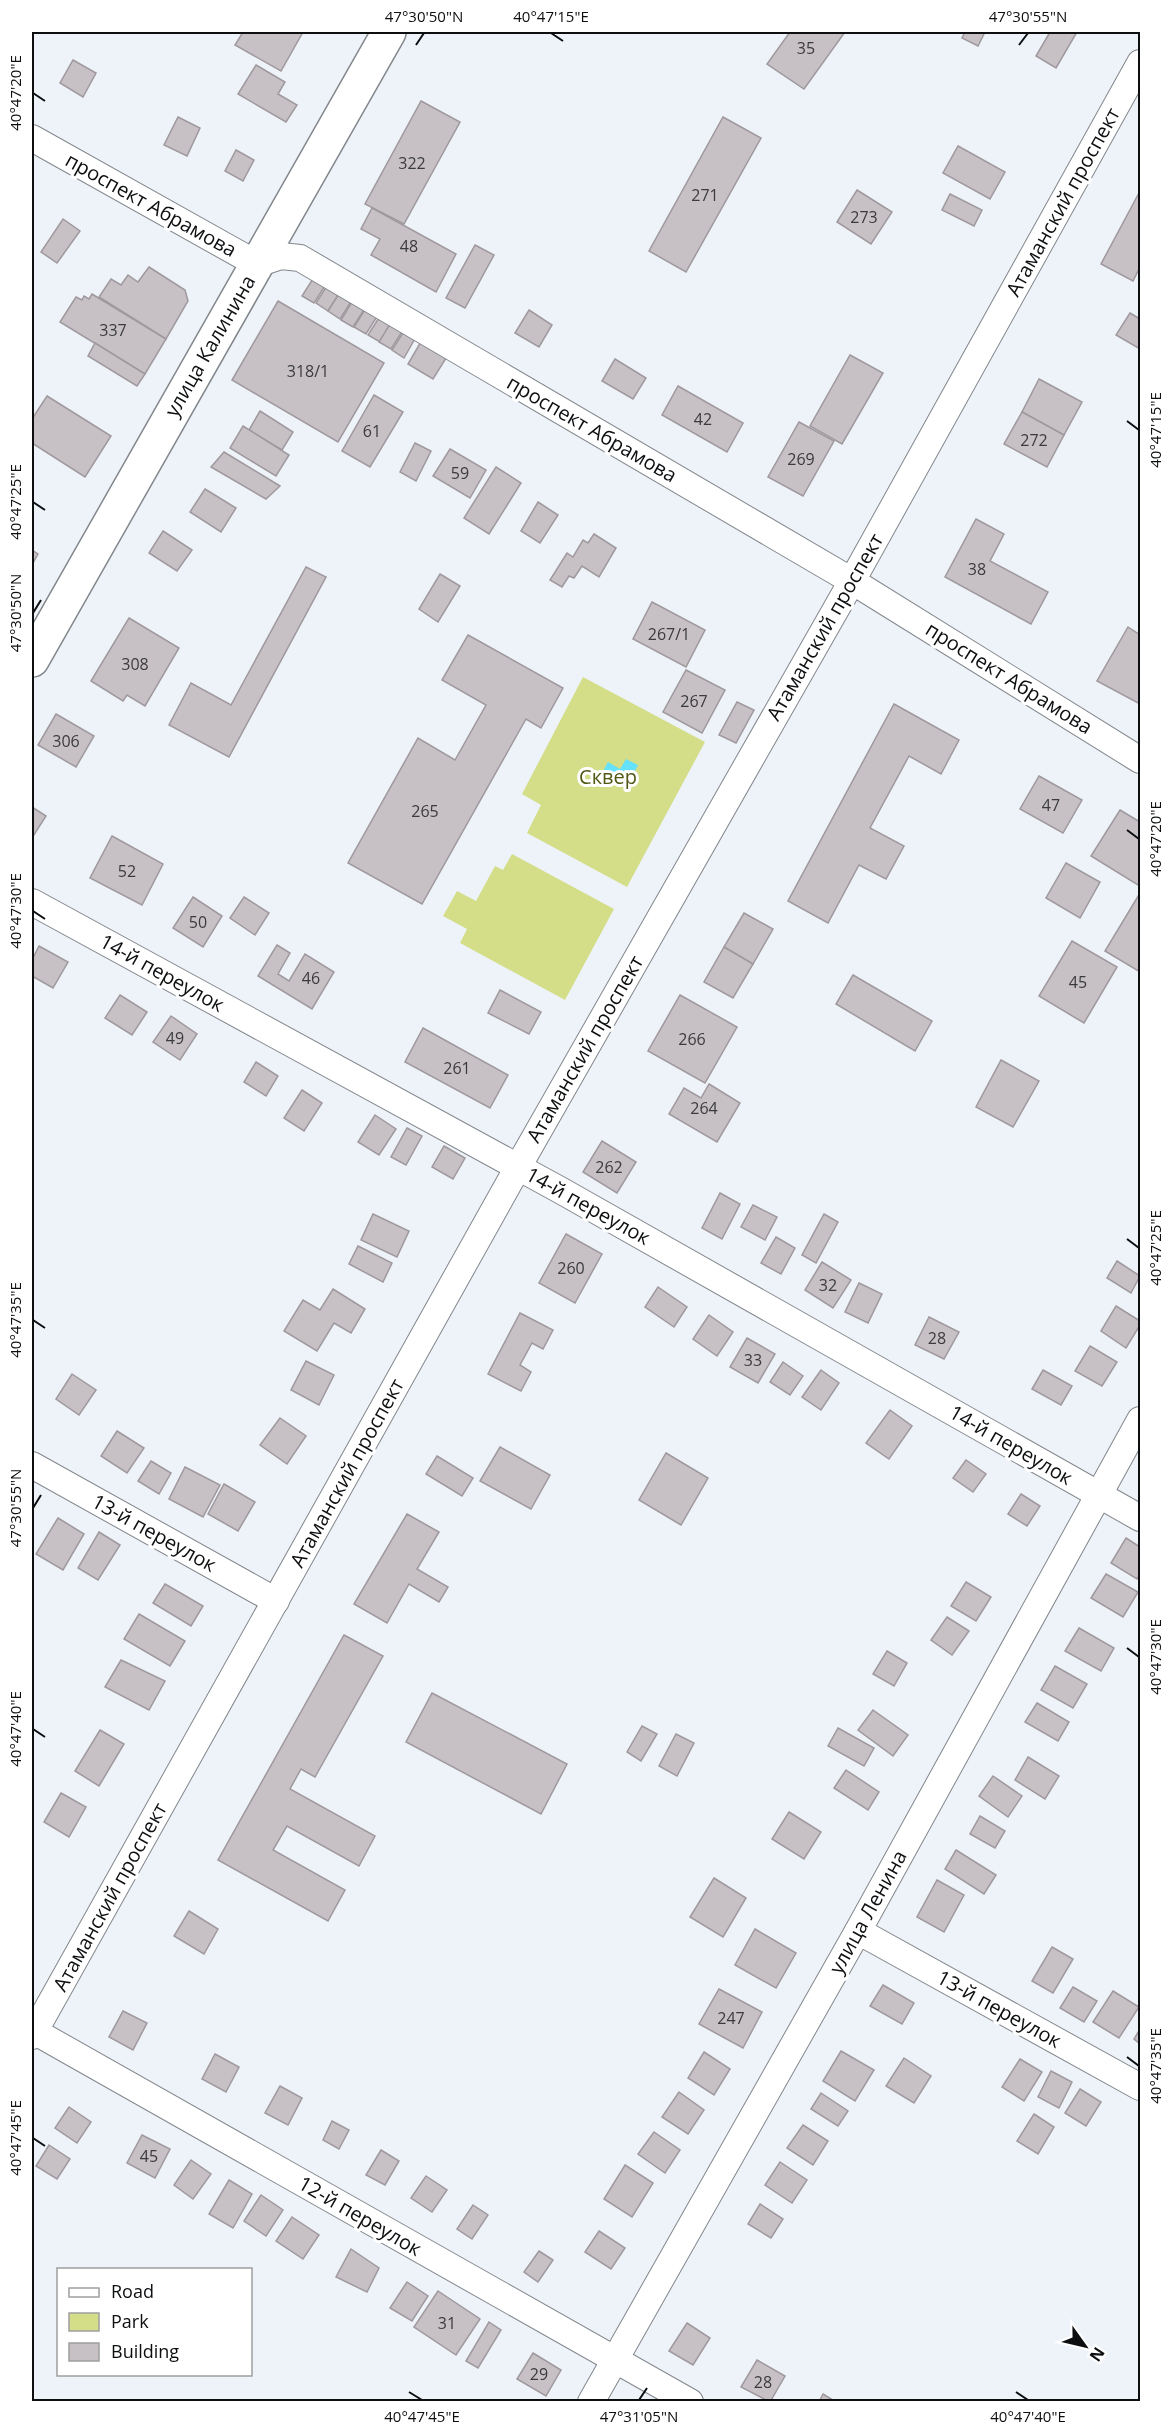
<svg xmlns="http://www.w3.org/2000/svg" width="1172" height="2433" font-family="'Open Sans',sans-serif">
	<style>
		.green { fill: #d4de89 }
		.water { fill: #65e1fb }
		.building { fill: #c7c1c6; stroke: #9f989d; stroke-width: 1.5 }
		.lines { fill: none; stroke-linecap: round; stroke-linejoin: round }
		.street-casing { stroke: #82878c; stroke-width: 28 }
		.secondary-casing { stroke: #82878c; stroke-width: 36 }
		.street { stroke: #fff; stroke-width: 26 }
		.secondary { stroke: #fff; stroke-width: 33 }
		.ticks { fill: none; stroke: #0c0e10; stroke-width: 2 }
		.labels { text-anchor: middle; stroke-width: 6; stroke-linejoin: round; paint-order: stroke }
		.number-label { font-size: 16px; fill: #3b3b3e }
		.street-label { font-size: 20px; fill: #0c0e10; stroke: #fff }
		.park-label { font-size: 20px; fill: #525714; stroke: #fff }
		.neatline { fill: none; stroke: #0c0e10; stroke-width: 2 }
		.ticks-label { font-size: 15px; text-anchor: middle; fill: #0c0e10 }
	</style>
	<rect width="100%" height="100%" fill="#edf3f9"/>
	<g class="green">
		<path d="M583 677 705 742 627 887 527 833 541 805 522 794Z"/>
		<path d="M512 854 614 909 565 1000 460 943 467 929 443 916 457 891 476 901 495 866 503 870Z"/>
	</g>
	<path class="water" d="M626 759 638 765 629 782 617 776 613 784 600 777 608 762 620 769Z"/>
	<g class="building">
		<path d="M243 32H303L281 71 235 45Z"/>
		<path d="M790 32H845L804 89 767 64Z"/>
		<path d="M965 32H985L978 46 962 38Z"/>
		<path d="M1050 32H1077L1056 68 1036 56Z"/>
		<path d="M73 60 96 73 83 97 60 83Z"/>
		<path d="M256 65 285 82 278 94 297 105 286 122 238 94Z"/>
		<path d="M421 101 460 122 404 224 365 204Z"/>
		<path d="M178 117 200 128 187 156 164 145Z"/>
		<path d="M723 117 761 138 686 272 649 251Z"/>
		<path d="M958 146 1005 172 990 199 943 173Z"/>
		<path d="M236 150 254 160 243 181 225 171Z"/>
		<path d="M857 190 892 212 871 244 837 222Z"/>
		<path d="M1140 191V267L1133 281 1101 264Z"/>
		<path d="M950 194 982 210 974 226 942 210Z"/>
		<path d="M372 208 456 254 436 292 371 255 380 239 361 229Z"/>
		<path d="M63 219 80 231 57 263 41 252Z"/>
		<path d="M475 245 494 255 465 308 446 298Z"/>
		<path d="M149 267 185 290 188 301 166 339 99 297 111 279 121 285 128 275 138 282Z"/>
		<path d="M316 274 328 281 314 303 302 296Z"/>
		<path d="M330 281 342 289 328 311 316 303Z"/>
		<path d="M342 289 354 297 340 319 328 311Z"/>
		<path d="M92 294 166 339 145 374 60 322 76 297 82 300 84 296 89 299Z"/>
		<path d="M355 297 367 305 353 327 341 320Z"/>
		<path d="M278 301 384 363 338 442 232 380Z"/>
		<path d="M368 305 380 312 366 334 354 327Z"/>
		<path d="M529 310 552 325 539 347 515 333Z"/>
		<path d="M382 313 394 320 380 342 368 335Z"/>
		<path d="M1130 313 1140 319V349L1116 335Z"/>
		<path d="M393 319 405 327 391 349 379 342Z"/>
		<path d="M406 328 417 335 404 358 392 350Z"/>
		<path d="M422 340 448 355 433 379 408 364Z"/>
		<path d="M95 343 145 374 137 386 88 356Z"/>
		<path d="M850 355 883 373 842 444 810 426Z"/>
		<path d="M615 359 646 378 633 399 602 381Z"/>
		<path d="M1039 379 1082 402 1064 435 1022 412Z"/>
		<path d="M678 386 743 423 727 452 662 415Z"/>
		<path d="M374 395 403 412 370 467 342 451Z"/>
		<path d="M47 396 111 436 85 477 32 443V419Z"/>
		<path d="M260 411 293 432 282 450 249 430Z"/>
		<path d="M1022 412 1064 435 1047 467 1004 444Z"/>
		<path d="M799 422 834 441 803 496 768 477Z"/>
		<path d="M243 426 289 455 276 476 230 448Z"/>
		<path d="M415 443 431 451 416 481 400 472Z"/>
		<path d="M450 449 486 470 470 498 433 476Z"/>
		<path d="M224 452 280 486 266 499 211 467Z"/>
		<path d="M496 467 521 483 489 534 464 518Z"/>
		<path d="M205 489 236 508 221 532 190 512Z"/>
		<path d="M538 502 558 515 540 543 521 531Z"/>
		<path d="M976 519 1004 534 990 561 1048 592 1031 624 945 577Z"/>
		<path d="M163 531 192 550 177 571 149 553Z"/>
		<path d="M594 534 616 548 599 577 582 566 574 578 569 576 562 587 550 580 567 553 573 557 583 540 588 543Z"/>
		<path d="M32 550 38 554 32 565Z"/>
		<path d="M306 567 326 577 229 757 169 725 191 683 231 705Z"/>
		<path d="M440 574 460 586 438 622 419 609Z"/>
		<path d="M652 602 705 630 686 667 633 639Z"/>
		<path d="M129 618 179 648 145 706 127 695 123 701 91 681Z"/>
		<path d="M1128 627 1140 635V704L1097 681Z"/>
		<path d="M468 635 563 688 541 728 526 719 422 904 348 863 418 738 455 760 486 705 442 680Z"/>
		<path d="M686 670 725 690 702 733 663 712Z"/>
		<path d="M737 702 754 710 736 743 719 735Z"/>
		<path d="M894 704 959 740 941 774 909 756 870 828 904 846 886 879 859 865 828 923 788 901Z"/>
		<path d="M56 714 94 736 76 767 38 745Z"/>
		<path d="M1039 776 1082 800 1063 833 1020 809Z"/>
		<path d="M32 807 46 816 32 838Z"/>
		<path d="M1120 810 1140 822V881L1138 885 1091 856Z"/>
		<path d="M112 836 163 864 142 905 90 878Z"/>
		<path d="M1066 863 1100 882 1080 918 1046 898Z"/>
		<path d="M1140 893V972L1105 951Z"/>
		<path d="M193 897 222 916 203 947 173 928Z"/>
		<path d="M244 897 269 913 255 935 230 918Z"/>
		<path d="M744 913 773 929 753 964 724 947Z"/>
		<path d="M1072 941 1117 967 1084 1023 1039 996Z"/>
		<path d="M277 945 290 953 278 974 289 981 305 954 334 972 312 1009 258 976Z"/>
		<path d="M39 946 68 962 53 988 32 976V960Z"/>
		<path d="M724 947 753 964 733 998 704 982Z"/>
		<path d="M853 975 932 1021 915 1051 836 1004Z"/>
		<path d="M500 990 541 1012 529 1034 488 1013Z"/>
		<path d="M120 995 147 1012 132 1035 105 1018Z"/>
		<path d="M680 995 737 1027 705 1083 648 1051Z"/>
		<path d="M171 1016 197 1034 180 1060 153 1042Z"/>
		<path d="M423 1028 508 1075 490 1108 405 1062Z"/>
		<path d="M1001 1060 1039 1081 1013 1127 976 1107Z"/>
		<path d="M256 1062 278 1076 266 1096 244 1082Z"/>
		<path d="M709 1084 740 1103 717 1142 669 1114 684 1088 701 1098Z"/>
		<path d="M302 1090 322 1103 304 1131 284 1118Z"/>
		<path d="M375 1115 396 1129 379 1155 358 1142Z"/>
		<path d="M407 1128 422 1136 406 1165 391 1157Z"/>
		<path d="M602 1141 636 1162 617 1193 583 1172Z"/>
		<path d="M444 1146 465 1158 453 1179 432 1167Z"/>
		<path d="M720 1193 740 1204 722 1239 702 1228Z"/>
		<path d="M753 1205 777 1217 765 1240 741 1227Z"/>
		<path d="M373 1214 409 1231 397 1257 361 1240Z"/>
		<path d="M824 1214 838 1222 816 1263 802 1255Z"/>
		<path d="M566 1234 602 1254 575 1303 539 1283Z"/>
		<path d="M776 1237 795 1248 781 1274 761 1263Z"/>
		<path d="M358 1246 392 1263 383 1282 349 1264Z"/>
		<path d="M1117 1261 1140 1276 1131 1293 1107 1278Z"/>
		<path d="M822 1262 851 1280 833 1308 805 1290Z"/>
		<path d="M859 1283 882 1294 868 1323 845 1312Z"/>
		<path d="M658 1287 687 1307 674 1327 645 1307Z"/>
		<path d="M333 1289 365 1309 351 1333 334 1323 317 1351 284 1331 303 1300 320 1310Z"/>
		<path d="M1116 1306 1140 1321V1325L1126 1348 1101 1331Z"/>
		<path d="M520 1313 553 1330 543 1349 532 1343 520 1365 531 1372 521 1391 488 1374Z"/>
		<path d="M709 1315 733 1332 717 1356 693 1339Z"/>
		<path d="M929 1317 959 1332 944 1359 915 1345Z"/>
		<path d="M747 1338 775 1354 758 1383 730 1367Z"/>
		<path d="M1090 1346 1117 1362 1102 1386 1075 1371Z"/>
		<path d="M306 1361 334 1375 319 1405 291 1390Z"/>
		<path d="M783 1362 803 1376 790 1395 770 1382Z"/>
		<path d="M821 1370 839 1383 821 1410 802 1397Z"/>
		<path d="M1043 1370 1072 1386 1061 1405 1032 1389Z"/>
		<path d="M72 1374 96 1390 79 1415 56 1399Z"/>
		<path d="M890 1410 912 1426 889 1459 866 1443Z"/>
		<path d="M280 1418 306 1436 287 1464 260 1445Z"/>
		<path d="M117 1431 144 1448 127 1473 101 1456Z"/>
		<path d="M500 1447 550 1475 531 1509 480 1481Z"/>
		<path d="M666 1453 708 1478 681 1525 639 1500Z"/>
		<path d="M437 1456 473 1478 462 1496 426 1474Z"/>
		<path d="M966 1460 986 1474 973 1492 953 1478Z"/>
		<path d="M151 1461 171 1473 159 1494 138 1481Z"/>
		<path d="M185 1467 220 1485 203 1517 169 1499Z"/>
		<path d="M224 1484 255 1502 238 1531 208 1514Z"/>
		<path d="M1021 1494 1040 1506 1027 1526 1008 1514Z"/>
		<path d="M407 1514 439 1532 417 1569 448 1587 439 1602 409 1584 387 1623 354 1604Z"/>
		<path d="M58 1518 84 1534 63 1570 36 1554Z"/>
		<path d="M99 1532 120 1545 98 1580 78 1568Z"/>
		<path d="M1126 1538 1140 1547V1574L1137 1579 1111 1563Z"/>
		<path d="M1106 1574 1138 1592 1123 1617 1091 1598Z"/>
		<path d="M966 1582 991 1597 976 1621 951 1606Z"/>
		<path d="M165 1584 203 1606 191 1626 153 1603Z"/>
		<path d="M139 1614 185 1641 170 1666 124 1639Z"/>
		<path d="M947 1617 969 1631 952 1655 931 1640Z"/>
		<path d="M1079 1628 1114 1648 1101 1671 1065 1651Z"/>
		<path d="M344 1635 383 1656 315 1777 301 1769 290 1789 375 1836 359 1866 287 1826 273 1850 345 1890 328 1921 218 1860Z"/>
		<path d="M887 1651 907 1663 894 1686 873 1674Z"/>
		<path d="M121 1660 165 1681 149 1710 105 1687Z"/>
		<path d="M1055 1666 1087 1684 1073 1708 1041 1690Z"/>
		<path d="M432 1693 567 1764 541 1814 406 1742Z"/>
		<path d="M1037 1703 1069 1722 1058 1741 1025 1722Z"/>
		<path d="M873 1710 908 1735 893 1756 858 1730Z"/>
		<path d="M642 1726 657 1734 641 1761 627 1752Z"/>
		<path d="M838 1728 874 1748 864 1766 828 1746Z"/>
		<path d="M100 1730 124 1744 99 1786 75 1771Z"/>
		<path d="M676 1734 694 1743 677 1776 659 1766Z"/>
		<path d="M1028 1757 1059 1776 1045 1799 1015 1780Z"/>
		<path d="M846 1770 879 1792 868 1810 834 1788Z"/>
		<path d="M993 1776 1022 1796 1008 1817 979 1796Z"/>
		<path d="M61 1793 86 1807 69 1837 44 1822Z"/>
		<path d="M789 1812 821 1832 804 1859 772 1839Z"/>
		<path d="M980 1816 1005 1831 995 1848 970 1834Z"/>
		<path d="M956 1850 996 1875 984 1894 945 1869Z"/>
		<path d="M714 1878 746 1898 723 1937 690 1917Z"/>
		<path d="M937 1880 964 1895 944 1932 917 1917Z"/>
		<path d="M189 1911 218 1929 204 1954 174 1936Z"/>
		<path d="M755 1929 796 1953 776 1988 735 1965Z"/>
		<path d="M1052 1947 1073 1959 1053 1993 1032 1981Z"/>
		<path d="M883 1985 914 2003 902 2024 870 2006Z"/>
		<path d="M1073 1987 1097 2001 1084 2022 1060 2008Z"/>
		<path d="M719 1989 762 2012 743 2048 699 2024Z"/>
		<path d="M1113 1991 1139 2007 1119 2038 1093 2022Z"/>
		<path d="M123 2011 147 2023 133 2050 109 2037Z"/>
		<path d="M1140 2029V2044L1134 2039Z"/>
		<path d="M841 2051 874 2070 855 2101 823 2081Z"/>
		<path d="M704 2052 730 2069 714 2095 688 2078Z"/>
		<path d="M215 2054 239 2067 226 2092 202 2079Z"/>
		<path d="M904 2058 931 2076 914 2103 886 2086Z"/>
		<path d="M1020 2059 1042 2072 1024 2101 1002 2087Z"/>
		<path d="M1051 2071 1072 2082 1059 2108 1038 2097Z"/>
		<path d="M280 2086 302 2098 288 2125 265 2113Z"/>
		<path d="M1080 2089 1101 2102 1086 2126 1065 2113Z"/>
		<path d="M679 2092 704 2110 688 2134 662 2117Z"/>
		<path d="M821 2093 848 2111 838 2126 811 2109Z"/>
		<path d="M69 2107 91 2122 77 2143 55 2128Z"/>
		<path d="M1034 2114 1054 2127 1038 2154 1017 2141Z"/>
		<path d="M332 2121 349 2130 339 2149 323 2140Z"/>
		<path d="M803 2125 828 2141 813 2165 787 2148Z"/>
		<path d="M654 2132 680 2150 665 2173 638 2154Z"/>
		<path d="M142 2135 170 2149 155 2178 127 2163Z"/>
		<path d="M49 2145 70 2159 57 2179 36 2166Z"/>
		<path d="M381 2150 399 2161 385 2185 366 2175Z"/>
		<path d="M191 2160 211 2174 193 2199 174 2185Z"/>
		<path d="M780 2162 807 2180 792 2203 765 2185Z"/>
		<path d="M625 2165 653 2183 632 2217 604 2199Z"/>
		<path d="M426 2176 447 2190 432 2212 411 2198Z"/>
		<path d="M229 2180 252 2194 233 2228 209 2214Z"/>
		<path d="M261 2195 283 2210 266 2236 244 2221Z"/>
		<path d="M760 2204 783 2219 771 2238 748 2224Z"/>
		<path d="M473 2205 488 2215 472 2239 457 2229Z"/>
		<path d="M292 2217 319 2235 303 2259 276 2241Z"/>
		<path d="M599 2231 625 2248 611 2269 585 2252Z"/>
		<path d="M351 2249 379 2268 367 2292 336 2277Z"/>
		<path d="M539 2251 553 2260 538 2282 524 2272Z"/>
		<path d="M407 2282 428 2296 412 2321 390 2308Z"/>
		<path d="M438 2291 480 2319 456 2355 414 2327Z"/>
		<path d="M489 2322 501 2330 478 2368 466 2361Z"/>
		<path d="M687 2323 710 2338 693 2365 669 2351Z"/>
		<path d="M533 2353 561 2370 546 2396 517 2379Z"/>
		<path d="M757 2360 785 2376 770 2402 741 2387Z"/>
		<path d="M823 2394 836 2402H819Z"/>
	</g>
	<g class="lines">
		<g class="street-casing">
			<g id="street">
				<path d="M32 138 257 264 281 256 300 258 852 581 1140 760"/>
				<path d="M32 902 560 1190 1140 1518"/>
				<path d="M32 1465 276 1601"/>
				<path d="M858 1931 1140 2087"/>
				<path d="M32 2030 690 2402"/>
				<path d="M32 2036 518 1167 852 581 1140 63"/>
				<path d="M591 2402 858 1931 1140 1420"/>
			</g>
		</g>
		<g class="secondary-casing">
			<path id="secondary" d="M32 660 389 32"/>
		</g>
		<use href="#street" class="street"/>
		<use href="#secondary" class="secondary"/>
	</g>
	<path class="ticks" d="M551 33 563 41M416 45 424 33M1019 45 1028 33M33 93 45 101M1127 421 1139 430M33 502 45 510M33 613 41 600M1127 830 1139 839M33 911 45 919M1127 1239 1139 1248M33 1320 45 1328M33 1508 41 1495M1127 1648 1139 1657M33 1729 45 1737M1127 2057 1139 2066M33 2138 45 2146M409 2392 422 2400M1016 2392 1028 2400M639 2400 647 2388"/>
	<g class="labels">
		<g class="number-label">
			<text x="806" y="54">35</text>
			<text x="412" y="169">322</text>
			<text x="705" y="201">271</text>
			<text x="864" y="223">273</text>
			<text x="409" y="252">48</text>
			<text x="113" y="336">337</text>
			<text x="308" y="377">318/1</text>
			<text x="703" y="425">42</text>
			<text x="372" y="437">61</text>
			<text x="1034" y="446">272</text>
			<text x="801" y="465">269</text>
			<text x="460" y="479">59</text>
			<text x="977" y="575">38</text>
			<text x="669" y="640">267/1</text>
			<text x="135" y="670">308</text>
			<text x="694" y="707">267</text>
			<text x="66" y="747">306</text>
			<text x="1051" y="811">47</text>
			<text x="425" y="817">265</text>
			<text x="127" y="877">52</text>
			<text x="198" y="928">50</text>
			<text x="311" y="984">46</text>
			<text x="1078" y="988">45</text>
			<text x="175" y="1044">49</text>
			<text x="692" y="1045">266</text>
			<text x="457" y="1074">261</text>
			<text x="704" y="1114">264</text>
			<text x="609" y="1173">262</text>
			<text x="571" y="1274">260</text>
			<text x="828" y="1291">32</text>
			<text x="937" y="1344">28</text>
			<text x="753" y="1366">33</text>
			<text x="731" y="2024">247</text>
			<text x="149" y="2162">45</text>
			<text x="447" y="2329">31</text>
			<text x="539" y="2380">29</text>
			<text x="763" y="2388">28</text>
		</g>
		<g class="street-label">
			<text transform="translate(1063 202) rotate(-61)" y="7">Атаманский проспект</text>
			<text transform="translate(151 205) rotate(29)" y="7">проспект Абрамова</text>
			<text transform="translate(210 346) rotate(-60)" y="7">улица Калинина</text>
			<text transform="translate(592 429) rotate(30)" y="7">проспект Абрамова</text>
			<text transform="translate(825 627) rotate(-60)" y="7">Атаманский проспект</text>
			<text transform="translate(1009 678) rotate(32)" y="7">проспект Абрамова</text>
			<text transform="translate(162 973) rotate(29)" y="7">14-й переулок</text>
			<text transform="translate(585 1049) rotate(-60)" y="7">Атаманский проспект</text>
			<text transform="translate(588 1206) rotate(29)" y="7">14-й переулок</text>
			<text transform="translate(1011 1445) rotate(30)" y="7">14-й переулок</text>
			<text transform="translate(347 1473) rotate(-61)" y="7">Атаманский проспект</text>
			<text transform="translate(154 1533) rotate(29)" y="7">13-й переулок</text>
			<text transform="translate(110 1897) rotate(-61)" y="7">Атаманский проспект</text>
			<text transform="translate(868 1912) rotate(-61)" y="7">улица Ленина</text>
			<text transform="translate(999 2009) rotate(29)" y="7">13-й переулок</text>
			<text transform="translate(360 2216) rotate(30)" y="7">12-й переулок</text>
		</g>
		<g class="park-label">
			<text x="608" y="784">Сквер</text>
		</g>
	</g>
	<rect width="1172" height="2433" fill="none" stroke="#ffffff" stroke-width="66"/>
	<rect x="57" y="2268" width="195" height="108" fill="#ffffff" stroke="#9e9f9f" stroke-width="1.5"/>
	<rect x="69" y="2288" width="30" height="9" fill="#ffffff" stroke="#9e9f9f" stroke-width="1.5"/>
	<text x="111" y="2298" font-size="18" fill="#0c0e10">Road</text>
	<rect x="69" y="2313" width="30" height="18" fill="#d4de89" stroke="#9e9f9f" stroke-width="1.5"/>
	<text x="111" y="2328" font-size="18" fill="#0c0e10">Park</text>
	<rect x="69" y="2343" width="30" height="18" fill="#c7c1c6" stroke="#9e9f9f" stroke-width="1.5"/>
	<text x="111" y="2358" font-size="18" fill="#0c0e10">Building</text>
	<g transform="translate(1085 2346) rotate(124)" stroke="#ffffff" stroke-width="4.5" paint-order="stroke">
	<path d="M0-4.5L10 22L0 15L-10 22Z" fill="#0c0e10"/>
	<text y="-9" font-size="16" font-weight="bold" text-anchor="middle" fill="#0c0e10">N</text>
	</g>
	<rect x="33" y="33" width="1106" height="2367" class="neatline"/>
	<g class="ticks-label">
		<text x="424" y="22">47°30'50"N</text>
		<text x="551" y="22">40°47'15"E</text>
		<text x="1028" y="22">47°30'55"N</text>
		<text transform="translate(16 93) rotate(-90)" y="5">40°47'20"E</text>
		<text transform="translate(1156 430) rotate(-90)" y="5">40°47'15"E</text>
		<text transform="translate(16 502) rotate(-90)" y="5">40°47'25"E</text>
		<text transform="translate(16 613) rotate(-90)" y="5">47°30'50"N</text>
		<text transform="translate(1156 839) rotate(-90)" y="5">40°47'20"E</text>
		<text transform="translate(16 911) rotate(-90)" y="5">40°47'30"E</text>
		<text transform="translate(1156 1248) rotate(-90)" y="5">40°47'25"E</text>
		<text transform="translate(16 1320) rotate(-90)" y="5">40°47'35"E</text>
		<text transform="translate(16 1508) rotate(-90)" y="5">47°30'55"N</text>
		<text transform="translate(1156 1657) rotate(-90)" y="5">40°47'30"E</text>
		<text transform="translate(16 1729) rotate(-90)" y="5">40°47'40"E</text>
		<text transform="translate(1156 2066) rotate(-90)" y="5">40°47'35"E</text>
		<text transform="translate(16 2138) rotate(-90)" y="5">40°47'45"E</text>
		<text x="422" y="2422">40°47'45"E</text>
		<text x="639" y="2422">47°31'05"N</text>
		<text x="1028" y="2422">40°47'40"E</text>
	</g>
</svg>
